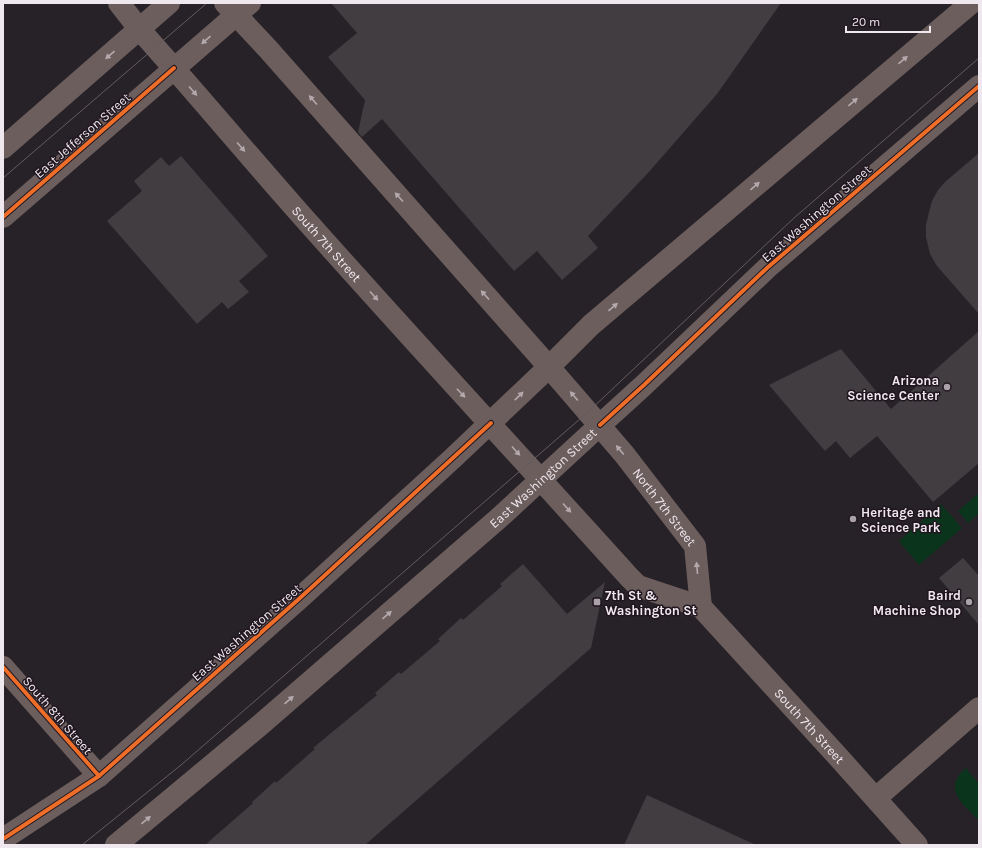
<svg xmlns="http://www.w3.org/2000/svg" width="982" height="848" font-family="Karla,sans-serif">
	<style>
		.green { fill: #0a341c }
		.building { fill: #413d41 }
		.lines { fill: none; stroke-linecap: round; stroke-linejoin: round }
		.street { stroke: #6b5e5d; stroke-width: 22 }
		.primary { stroke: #6d5e5e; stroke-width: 22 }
		.tram { stroke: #635c5e; stroke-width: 1 }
		.cycleway-casing { stroke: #20161f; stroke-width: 6 }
		.cycleway { stroke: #ee6e29; stroke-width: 4 }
		.oneway { fill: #b4aaad }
		.poi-dot { fill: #a9a3a8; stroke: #20161f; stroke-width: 1.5 }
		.labels { text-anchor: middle; stroke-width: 3; stroke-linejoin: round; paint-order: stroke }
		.street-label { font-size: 13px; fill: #efe8ee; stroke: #20161f }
		.poi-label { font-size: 13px; font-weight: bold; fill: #efe8ee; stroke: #20161f; text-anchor: end }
	</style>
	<rect width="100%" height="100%" fill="#272227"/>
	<g class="green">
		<path d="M979 493V513L968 523 958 511Z"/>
		<path d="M941 504 962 528 919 565 899 541Z"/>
		<path d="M966 768 979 784V821C964 804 941 789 966 768Z"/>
	</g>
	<g class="building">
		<path d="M331 3H781L717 94 648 173 588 236 598 248 562 280 537 251 514 271 382 119 362 137 358 132 365 100 328 57 357 33Z"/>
		<path d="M979 153V314L937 266 930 254 926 237V225L929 212 932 201 938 190 945 182Z"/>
		<path d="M181 156 268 256 239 281 249 292 228 309 222 302 197 324 107 221 142 191 134 181 161 157 169 166Z"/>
		<path d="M979 331V463L933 502 877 436 850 458 836 441 825 451 769 385 841 349 891 409Z"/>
		<path d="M963 558 979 576V625L939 578Z"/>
		<path d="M523 564 567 614 605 582 591 648 365 845H205L253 803 252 802 275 781 276 783 315 749 313 748 377 695 375 693 399 672 401 674 440 641 438 639 461 618 463 620 502 586 500 584Z"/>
		<path d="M647 795 756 845H624Z"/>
	</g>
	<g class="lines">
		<g class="street">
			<path d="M600 425 644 385 767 268 979 86"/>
			<path d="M3 667 99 776"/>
			<path d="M876 798 979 708"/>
		</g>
		<g class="primary">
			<path id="s1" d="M119 3 140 30C192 88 243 149 295 208 405 332 518 454 629 577L638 586 701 607 841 760 917 845"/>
			<path id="s2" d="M225 3 268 49 549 367 624 454 695 546 701 607"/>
			<path d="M3 148 169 3"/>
			<path d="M3 217 250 3"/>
			<path d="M3 839 99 776 300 598 452 459 549 367 591 325 971 3"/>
			<path id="s3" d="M116 845 259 726 499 518 600 425"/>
		</g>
		<g class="tram">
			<path d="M3 178 207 3"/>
			<path d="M82 845 181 765 588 412 794 218 979 58"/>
		</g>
		<g class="cycleway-casing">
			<g id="cycleway">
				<path d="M3 217 174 68"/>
				<path d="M600 425 644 385 767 268 979 86"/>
				<path d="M3 667 99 776"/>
				<path d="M3 839 99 776 300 598 491 423"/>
			</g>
		</g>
		<use href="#cycleway" class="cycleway"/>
	</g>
	<defs><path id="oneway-solid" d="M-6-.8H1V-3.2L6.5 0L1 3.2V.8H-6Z"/></defs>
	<g class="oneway">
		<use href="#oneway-solid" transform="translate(206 40) rotate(139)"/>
		<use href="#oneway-solid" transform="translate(110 55) rotate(139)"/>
		<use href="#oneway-solid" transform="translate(903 60) rotate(-40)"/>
		<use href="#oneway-solid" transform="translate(193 91) rotate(49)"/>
		<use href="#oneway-solid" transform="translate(313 100) rotate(-131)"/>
		<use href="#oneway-solid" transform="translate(853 102) rotate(-40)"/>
		<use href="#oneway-solid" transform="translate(241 147) rotate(49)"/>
		<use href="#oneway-solid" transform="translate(755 186) rotate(-41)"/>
		<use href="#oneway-solid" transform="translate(399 197) rotate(-132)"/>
		<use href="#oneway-solid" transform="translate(485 295) rotate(-132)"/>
		<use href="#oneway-solid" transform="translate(374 296) rotate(48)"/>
		<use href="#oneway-solid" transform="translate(613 307) rotate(-40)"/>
		<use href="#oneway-solid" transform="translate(461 393) rotate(46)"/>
		<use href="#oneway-solid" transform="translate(519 396) rotate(-44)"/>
		<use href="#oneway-solid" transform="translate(574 396) rotate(-131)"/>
		<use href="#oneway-solid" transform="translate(620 450) rotate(-130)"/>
		<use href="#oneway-solid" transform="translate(516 451) rotate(48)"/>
		<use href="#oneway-solid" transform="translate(567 508) rotate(48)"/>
		<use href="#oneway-solid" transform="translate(697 568) rotate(-95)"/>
		<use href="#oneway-solid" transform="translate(387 615) rotate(-41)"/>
		<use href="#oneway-solid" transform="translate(289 700) rotate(-41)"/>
		<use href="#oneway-solid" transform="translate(146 820) rotate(-40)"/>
	</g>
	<g class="poi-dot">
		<circle cx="947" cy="387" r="4"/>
		<circle cx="853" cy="519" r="4"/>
		<rect x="593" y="598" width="8" height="8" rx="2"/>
		<circle cx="969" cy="602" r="4"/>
	</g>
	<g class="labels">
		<g class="street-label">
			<text transform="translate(82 135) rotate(-41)" y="5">East Jefferson Street</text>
			<text transform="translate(816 213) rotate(-41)" y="5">East Washington Street</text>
			<text dy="5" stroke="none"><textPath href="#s1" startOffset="318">South 7th Street</textPath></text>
			<text dy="5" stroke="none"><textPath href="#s3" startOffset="563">East Washington Street</textPath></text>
			<text dy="5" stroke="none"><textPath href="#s2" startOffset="669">North 7th Street</textPath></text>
			<text transform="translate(246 632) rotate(-41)" y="5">East Washington Street</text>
			<text transform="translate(58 715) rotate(49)" y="5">South 8th Street</text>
			<text dy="5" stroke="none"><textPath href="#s1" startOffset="1008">South 7th Street</textPath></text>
		</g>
		<g class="poi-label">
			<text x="939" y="385">Arizona<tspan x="939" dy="15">Science Center</tspan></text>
			<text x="861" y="517" text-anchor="start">Heritage and<tspan x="861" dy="15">Science Park</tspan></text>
			<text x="605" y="600" text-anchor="start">7th St &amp;<tspan x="605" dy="15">Washington St</tspan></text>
			<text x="961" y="600">Baird<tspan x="961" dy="15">Machine Shop</tspan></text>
		</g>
	</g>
	<rect width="982" height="848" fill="none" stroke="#efe8ee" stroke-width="8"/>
	<path d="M846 26v6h84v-6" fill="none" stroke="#efe8ee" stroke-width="2"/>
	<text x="852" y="26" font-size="12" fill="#efe8ee" stroke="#20161f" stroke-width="3" paint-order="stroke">20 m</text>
</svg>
